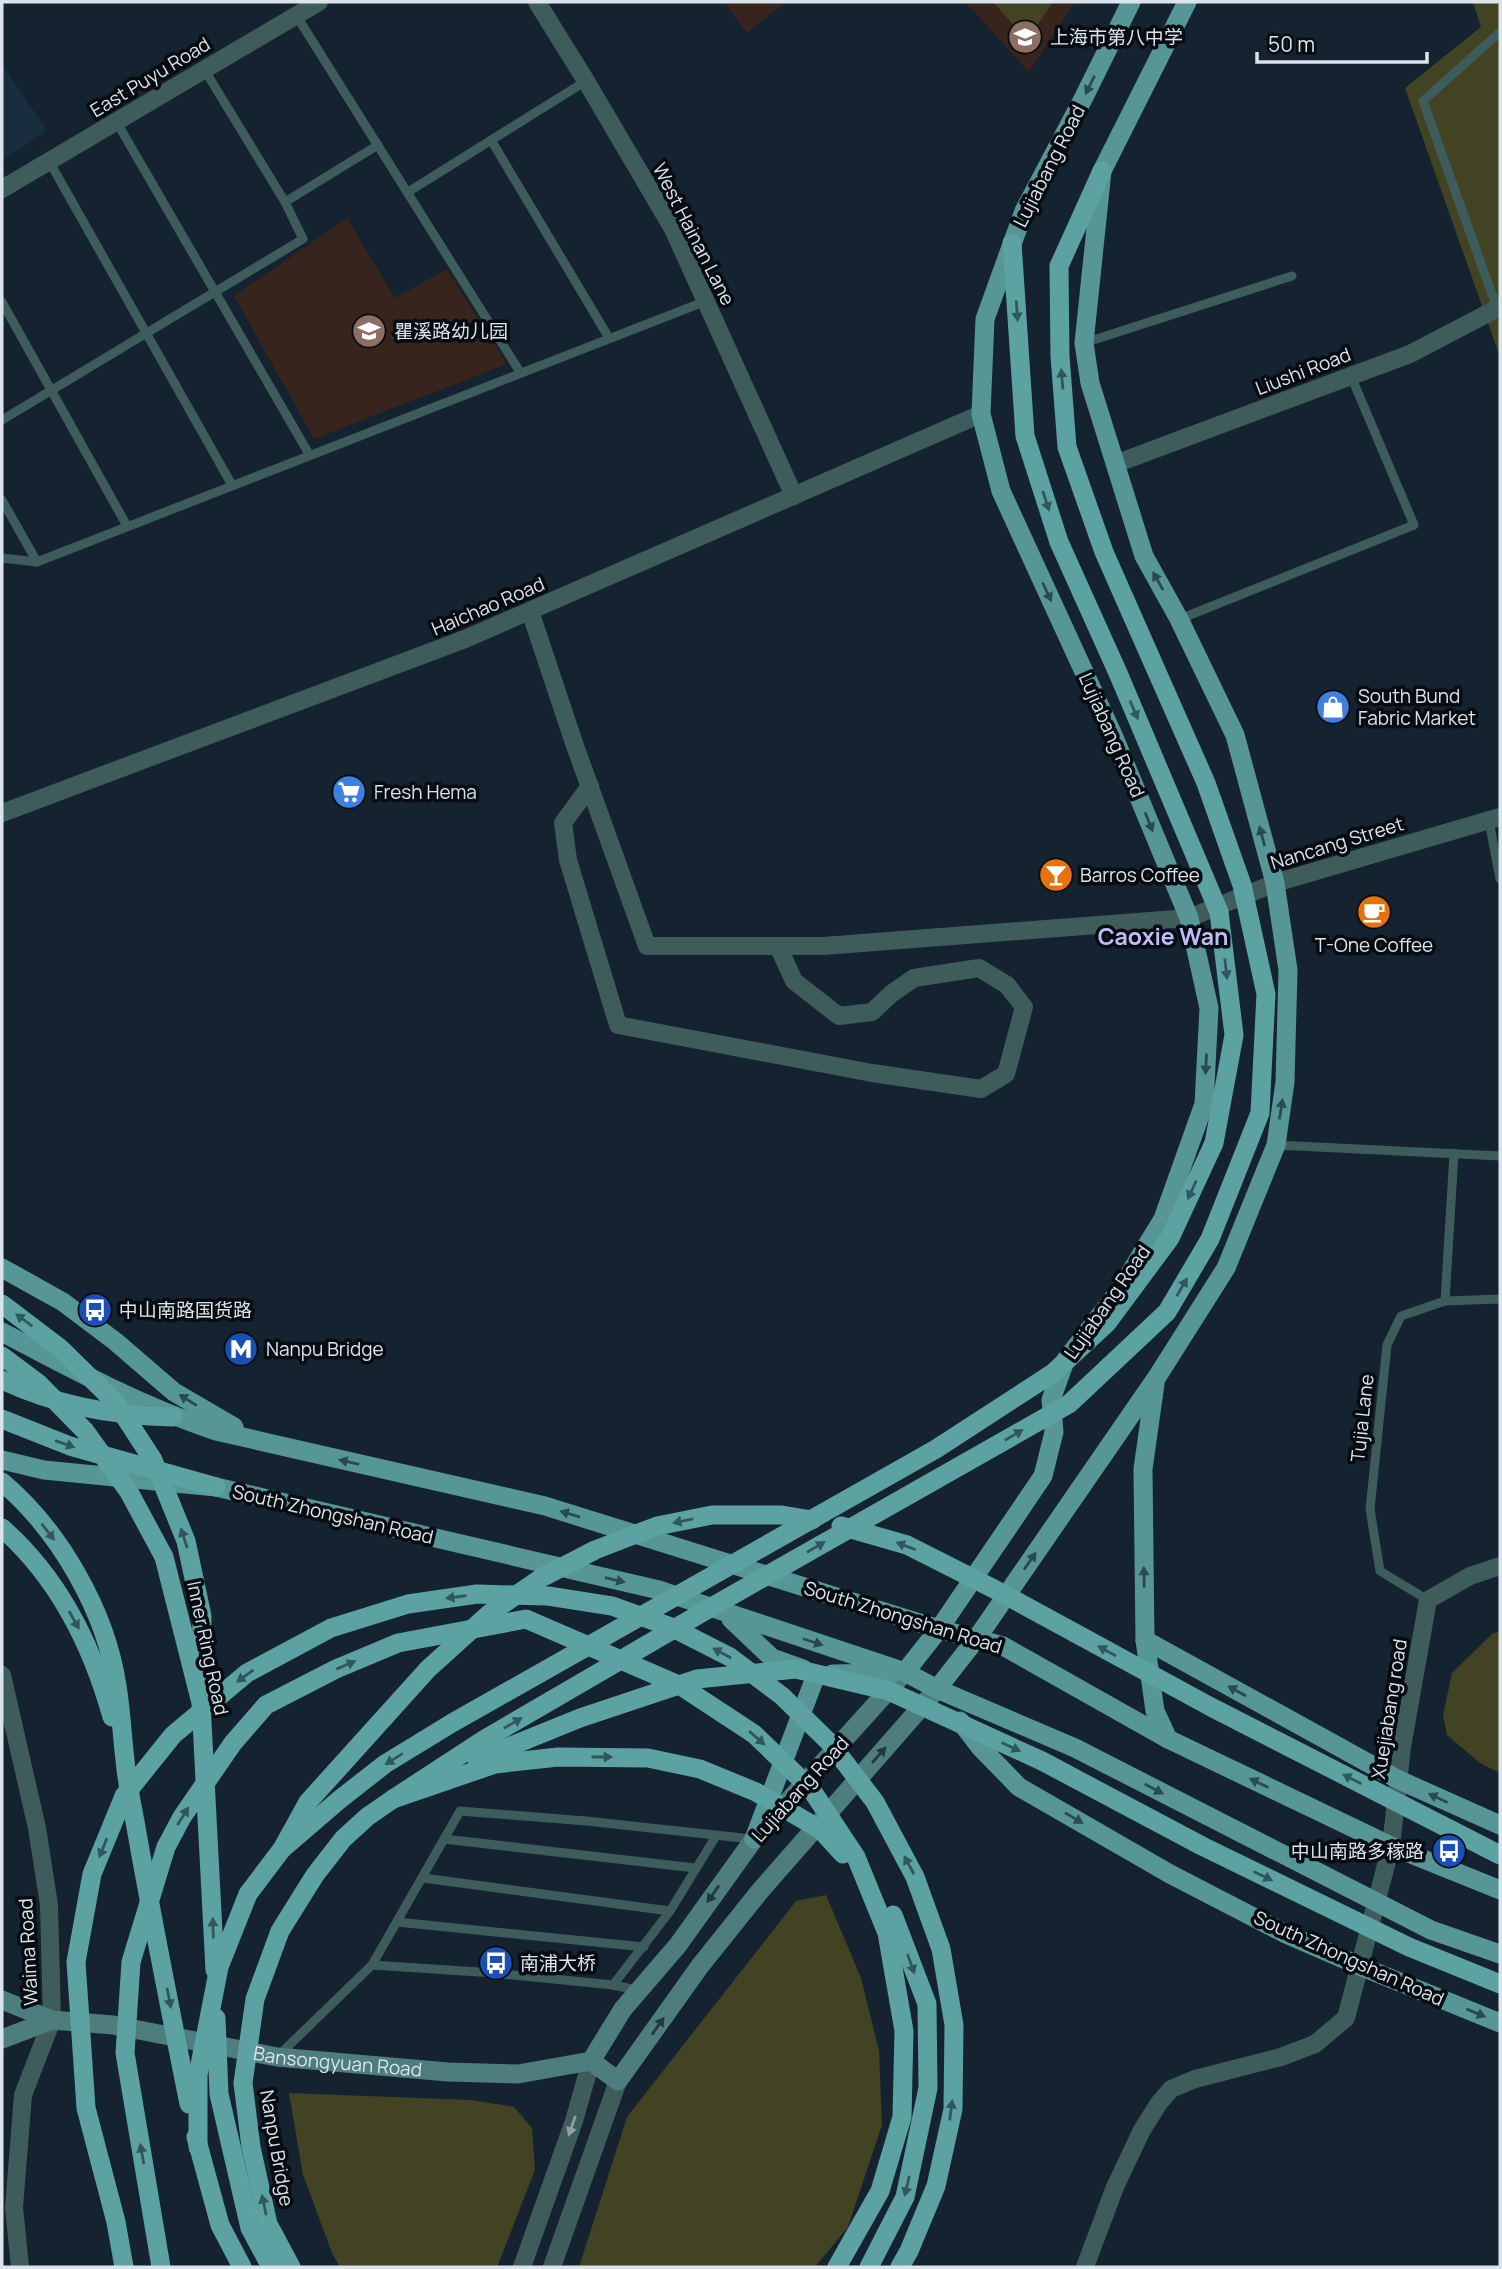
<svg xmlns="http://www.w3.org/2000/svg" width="1502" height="2269" font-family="Manrope,'Noto Sans SC',sans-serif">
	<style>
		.built { fill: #182d3d }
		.education { fill: #36241d }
		.green { fill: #414323 }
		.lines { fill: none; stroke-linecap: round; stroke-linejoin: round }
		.service { stroke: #3f5c5c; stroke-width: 9 }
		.minor { stroke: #3f5c5c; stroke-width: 18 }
		.secondary { stroke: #4d7d7d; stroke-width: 19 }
		.primary { stroke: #579696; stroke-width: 19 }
		.trunk { stroke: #5ca2a2; stroke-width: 19 }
		.oneway { fill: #2a4a4d }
		.oneway2 { fill: #31575a }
		.oneway3 { fill: #22393c }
		.oneway4 { fill: #8da0a4 }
		.labels { text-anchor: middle; stroke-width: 7; stroke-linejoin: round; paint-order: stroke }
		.poi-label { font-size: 19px; fill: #dbe4ec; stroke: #060c11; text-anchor: start }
		.street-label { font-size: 19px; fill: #dbe4ec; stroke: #060c11 }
		.quarter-label { font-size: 23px; font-weight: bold; fill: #bfbdf6; stroke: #060c11 }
	</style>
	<rect width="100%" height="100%" fill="#14232f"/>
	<path class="built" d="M2 64 47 130 2 161Z"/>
	<g class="education">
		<path d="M724 2H786L747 33Z"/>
		<path d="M965 2H1075L1029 72Z"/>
		<path d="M347 218 395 298 447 269 507 364 314 439 234 296Z"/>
	</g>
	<g class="green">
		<path d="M993 2H1053L1027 40Z"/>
		<path d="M1473 2H1500V357L1405 88 1481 27Z"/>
		<path d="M1500 1631V1773L1480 1763 1447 1735 1443 1715 1452 1673 1492 1634Z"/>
		<path d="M826 1895 861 1978 879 2051 882 2125 848 2227 815 2267H579L627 2117 796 1901Z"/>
		<path d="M289 2093 471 2100 514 2107 532 2128 535 2170 497 2267H340L332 2253 303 2175Z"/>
	</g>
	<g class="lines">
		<g class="service">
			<path d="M296 15 520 372"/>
			<path d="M116 121 309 454"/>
			<path d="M491 140 609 338"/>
			<path d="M49 161 232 485"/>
			<path d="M408 192 586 81"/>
			<path d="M285 202 378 145"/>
			<path d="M2 302 127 526"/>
			<path d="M1498 311 1423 101 1500 32"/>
			<path d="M1084 343 1292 276"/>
			<path d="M2 420 303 239 285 202 204 69"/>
			<path d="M2 500 37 562"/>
			<path d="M2 558 37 562 706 301"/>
			<path d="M1180 619 1414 525 1351 376"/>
			<path d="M1489 821 1500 879"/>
			<path d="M1276 1145 1500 1156"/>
			<path d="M1445 1301 1454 1153"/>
			<path d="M1428 1600 1380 1571 1370 1509 1387 1345 1401 1316 1445 1301 1500 1299"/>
			<path d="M444 1839 695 1868"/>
			<path d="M423 1878 670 1911"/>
			<path d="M397 1922 644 1947"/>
			<path d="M372 1965 494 1973 613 1985 637 1990"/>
			<path d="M613 1985 670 1911 716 1836"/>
			<path d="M278 2056 372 1965 460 1811 586 1821 752 1839"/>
		</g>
		<g class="minor">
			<path d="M537 2 586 81 673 229 794 496"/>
			<path d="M2 189 319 2"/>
			<path d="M1115 464 1410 354 1500 307"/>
			<path d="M530 611 574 743 647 946H823L1189 918 1275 883 1500 817"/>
			<path d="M590 786 563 823 568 860 618 1025 872 1073 981 1089 1006 1074 1024 1007 1007 985 979 968 914 978 891 994 872 1012 839 1016 794 981 778 946"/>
			<path d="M2 813 465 639 981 414"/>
			<path d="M2 1675 37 1828 49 1905 52 2020 23 2095 14 2207 20 2267"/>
			<path d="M522 2267 574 2121 591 2061"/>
			<path d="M552 2267 618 2081"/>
			<path d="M1085 2267 1115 2187 1142 2130 1159 2103 1171 2089 1195 2079 1281 2057 1315 2044 1346 2018 1391 1846 1402 1747 1428 1600 1470 1576 1500 1566"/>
		</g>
		<g class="secondary">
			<path id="s1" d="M2 2000 52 2020 113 2025 277 2057 448 2072 518 2074 591 2061 618 2081 700 1966 760 1891 937 1689"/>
			<path d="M2 2039 52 2020"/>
			<path d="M591 2061 623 2009 678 1945 754 1839 905 1672"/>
		</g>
		<g class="primary">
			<path d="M2 1268 63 1302 116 1342 174 1392 234 1427"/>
			<path d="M2 1332C72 1369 141 1406 216 1431L545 1506 939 1629 1003 1646 1168 1739 1391 1846 1500 1890"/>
			<path d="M1155 1384 1143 1469 1145 1640 1155 1711 1168 1739"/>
			<path d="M2 1460 44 1470 216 1487 659 1590 905 1672 937 1689 1075 1748 1431 1930 1500 1954"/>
			<path d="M731 1619 772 1658 803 1669"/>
			<path d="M1145 1640 1399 1780 1500 1825"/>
			<path d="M905 1672 939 1629 1043 1476 1054 1432 1051 1400 1065 1361 1119 1291 1163 1219 1204 1104 1209 1008 1189 918 1113 735 1001 491 981 414 985 319 1024 211 1083 99 1131 2"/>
			<path d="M832 1674 893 1673"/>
			<path d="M937 1689 977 1638 1157 1377 1226 1268 1276 1145 1285 1082 1288 970 1275 883 1235 735 1179 619 1144 556 1090 383 1084 343 1102 171 1187 2"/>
			<path d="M960 1721 980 1747 1019 1787 1170 1874 1286 1934 1360 1966 1500 2023"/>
			<path d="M754 1839 816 1675"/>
		</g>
		<g class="trunk">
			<path d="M2 1304 60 1348 116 1403 153 1460 186 1541 202 1616 201 1677"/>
			<path d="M2 1356 38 1383 85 1431 129 1492 164 1557 201 1703 215 1970"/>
			<path d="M2 1380C55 1405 114 1416 173 1417"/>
			<path d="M2 1419 70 1446 216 1487"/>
			<path d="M2 1482C59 1530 106 1611 117 1686 121 1710 122 1735 125 1760 127 1784 133 1809 137 1833 153 1924 171 2014 189 2104"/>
			<path d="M841 1526 907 1545 996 1590 1211 1707 1500 1855"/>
			<path d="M2 1528C59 1578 92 1645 112 1717"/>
			<path d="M477 1760 580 1718 697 1679 796 1669 889 1691 1042 1761 1202 1846 1409 1947 1500 1984"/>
			<path d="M393 1799 485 1739 722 1601 1069 1404 1167 1312 1210 1239 1260 1113 1266 994 1242 885 1206 783 1104 552 1067 447 1060 356 1059 266 1102 171"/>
			<path d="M282 1849 339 1800 385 1764 452 1723 936 1449 1053 1373 1107 1323 1170 1238 1214 1143 1234 1035 1219 912 1118 673 1059 542 1025 436 1012 243"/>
			<path d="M216 2018 219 2094 250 2228 271 2267"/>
			<path d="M196 2137 220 2225 242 2267"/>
			<path d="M198 2147V2075L219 1967 248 1894 282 1849 308 1802 428 1669 490 1613 541 1578 595 1550 657 1526 712 1515H782L812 1520"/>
			<path d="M124 2267 116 2222 86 2108 76 1962 92 1874 124 1796 173 1735 247 1673 331 1628 408 1604 477 1594 548 1596 612 1606 671 1627 730 1657 782 1696 830 1743 875 1802 915 1877 941 1949 954 2025 953 2109 936 2186 909 2251 900 2267"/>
			<path d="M161 2267 125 2053 131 1962 166 1847 182 1817 233 1743 266 1705 336 1669 398 1643 526 1619 681 1686 754 1734 811 1789 856 1857 887 1933 904 2031 902 2117 880 2191 837 2267"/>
			<path d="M291 2267 268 2224 251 2147 243 2083 255 1999 280 1931 315 1875 343 1839 367 1817 393 1799 495 1764 558 1757 648 1758 700 1769 756 1792 821 1830 843 1854"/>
			<path d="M869 2267 905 2197 928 2088 927 2004 893 1915"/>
		</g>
	</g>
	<defs><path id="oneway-solid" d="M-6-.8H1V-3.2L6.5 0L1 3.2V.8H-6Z" transform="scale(1.75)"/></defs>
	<g class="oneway">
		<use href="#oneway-solid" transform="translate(1090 85) rotate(116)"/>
		<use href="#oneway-solid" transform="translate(1158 581) rotate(-119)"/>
		<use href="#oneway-solid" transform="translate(1047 592) rotate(65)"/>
		<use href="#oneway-solid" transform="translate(1149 822) rotate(68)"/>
		<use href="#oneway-solid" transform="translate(1262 836) rotate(-105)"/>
		<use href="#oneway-solid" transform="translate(1206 1064) rotate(93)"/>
		<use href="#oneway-solid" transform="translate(1281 1109) rotate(-81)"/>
		<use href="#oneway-solid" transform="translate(188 1400) rotate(-148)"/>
		<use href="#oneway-solid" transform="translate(349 1462) rotate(-167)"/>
		<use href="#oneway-solid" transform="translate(570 1514) rotate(-163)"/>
		<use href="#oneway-solid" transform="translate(1030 1561) rotate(-55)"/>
		<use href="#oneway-solid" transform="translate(1144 1577) rotate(-91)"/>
		<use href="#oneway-solid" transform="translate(615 1580) rotate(13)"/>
		<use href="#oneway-solid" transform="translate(813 1642) rotate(18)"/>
		<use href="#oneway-solid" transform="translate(1237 1691) rotate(-151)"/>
		<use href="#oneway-solid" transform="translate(1259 1783) rotate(-154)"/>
		<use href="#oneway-solid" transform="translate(1154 1789) rotate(28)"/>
		<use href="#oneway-solid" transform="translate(1438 1798) rotate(-155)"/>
		<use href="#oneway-solid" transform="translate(1074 1818) rotate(30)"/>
		<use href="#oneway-solid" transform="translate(1476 2013) rotate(22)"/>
	</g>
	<g class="oneway2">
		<use href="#oneway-solid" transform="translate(1017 311) rotate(86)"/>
		<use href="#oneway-solid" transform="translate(1062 379) rotate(-95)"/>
		<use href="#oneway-solid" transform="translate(1046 501) rotate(72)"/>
		<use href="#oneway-solid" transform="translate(1134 710) rotate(67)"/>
		<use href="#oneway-solid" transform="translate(1226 969) rotate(83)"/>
		<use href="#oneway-solid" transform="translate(1192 1190) rotate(115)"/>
		<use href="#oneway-solid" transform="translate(1182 1287) rotate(-60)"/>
		<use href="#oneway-solid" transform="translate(24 1320) rotate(-143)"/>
		<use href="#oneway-solid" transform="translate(1014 1435) rotate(-30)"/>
		<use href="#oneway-solid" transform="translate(65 1444) rotate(19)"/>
		<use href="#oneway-solid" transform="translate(683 1521) rotate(169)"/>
		<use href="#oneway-solid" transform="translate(48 1532) rotate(52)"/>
		<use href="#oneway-solid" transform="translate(184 1538) rotate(-108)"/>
		<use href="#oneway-solid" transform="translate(906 1546) rotate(-159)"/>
		<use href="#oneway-solid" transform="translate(816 1547) rotate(-30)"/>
		<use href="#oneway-solid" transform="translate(456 1597) rotate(172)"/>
		<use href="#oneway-solid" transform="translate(74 1620) rotate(61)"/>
		<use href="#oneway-solid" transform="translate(1107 1651) rotate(-151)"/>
		<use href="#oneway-solid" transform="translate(722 1653) rotate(-152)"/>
		<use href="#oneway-solid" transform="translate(346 1665) rotate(-23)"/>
		<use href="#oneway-solid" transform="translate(245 1676) rotate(144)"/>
		<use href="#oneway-solid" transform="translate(513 1723) rotate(-30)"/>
		<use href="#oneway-solid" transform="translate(757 1738) rotate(41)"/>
		<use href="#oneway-solid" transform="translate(1011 1747) rotate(25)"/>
		<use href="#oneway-solid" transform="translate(602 1757)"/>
		<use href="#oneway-solid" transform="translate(394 1759) rotate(148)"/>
		<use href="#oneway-solid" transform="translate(1352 1779) rotate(-153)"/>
		<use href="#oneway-solid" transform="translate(183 1816) rotate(-58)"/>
		<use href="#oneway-solid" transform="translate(103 1848) rotate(112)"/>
		<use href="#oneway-solid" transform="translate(909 1865) rotate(-118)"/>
		<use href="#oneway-solid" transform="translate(1263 1876) rotate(26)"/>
		<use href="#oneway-solid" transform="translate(213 1928) rotate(-92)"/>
		<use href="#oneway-solid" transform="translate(911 1964) rotate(70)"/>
		<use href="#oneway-solid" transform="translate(169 1998) rotate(79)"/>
		<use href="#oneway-solid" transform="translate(951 2110) rotate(-83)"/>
		<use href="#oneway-solid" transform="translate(142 2154) rotate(-100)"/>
		<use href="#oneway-solid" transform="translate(907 2186) rotate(103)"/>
		<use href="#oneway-solid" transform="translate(264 2205) rotate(-102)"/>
	</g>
	<g class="oneway3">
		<use href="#oneway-solid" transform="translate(879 1755) rotate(-49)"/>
		<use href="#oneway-solid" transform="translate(713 1894) rotate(125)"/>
		<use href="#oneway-solid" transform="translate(658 2026) rotate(-55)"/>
	</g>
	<use class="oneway4" href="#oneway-solid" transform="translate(572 2126) rotate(109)"/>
	<defs>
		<g id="school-disc" transform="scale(1.75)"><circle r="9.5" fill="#8d6e63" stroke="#060c11"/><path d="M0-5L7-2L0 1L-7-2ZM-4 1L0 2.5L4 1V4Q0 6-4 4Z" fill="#fff"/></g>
		<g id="shop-disc" transform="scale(1.75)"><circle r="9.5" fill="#3f7fe0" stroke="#060c11"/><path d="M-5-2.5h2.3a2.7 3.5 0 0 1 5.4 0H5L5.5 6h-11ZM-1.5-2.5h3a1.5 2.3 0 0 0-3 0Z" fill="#fff"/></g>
		<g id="supermarket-disc" transform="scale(1.75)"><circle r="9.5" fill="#3f7fe0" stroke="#060c11"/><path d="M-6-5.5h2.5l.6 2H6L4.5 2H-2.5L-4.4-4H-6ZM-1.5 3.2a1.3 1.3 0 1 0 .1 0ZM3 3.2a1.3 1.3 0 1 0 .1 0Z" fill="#fff"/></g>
		<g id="bar-disc" transform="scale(1.75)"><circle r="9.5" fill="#e8710a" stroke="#060c11"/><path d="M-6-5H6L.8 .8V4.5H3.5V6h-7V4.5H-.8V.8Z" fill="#fff"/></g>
		<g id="cafe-disc" transform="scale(1.75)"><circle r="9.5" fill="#e8710a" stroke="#060c11"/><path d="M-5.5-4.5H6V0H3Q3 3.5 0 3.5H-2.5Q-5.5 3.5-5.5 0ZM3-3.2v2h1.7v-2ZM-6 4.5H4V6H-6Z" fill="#fff"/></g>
		<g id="bus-disc" transform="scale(1.75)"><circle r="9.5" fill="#1a4fb4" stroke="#060c11"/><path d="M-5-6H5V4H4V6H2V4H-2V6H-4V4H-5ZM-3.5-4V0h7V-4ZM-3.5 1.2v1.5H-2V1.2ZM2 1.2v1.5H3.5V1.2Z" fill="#fff"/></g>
		<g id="metro-disc" transform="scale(1.75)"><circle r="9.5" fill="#1a4fb4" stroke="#060c11"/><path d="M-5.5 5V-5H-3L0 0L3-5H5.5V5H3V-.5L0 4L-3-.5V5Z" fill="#fff"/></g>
	</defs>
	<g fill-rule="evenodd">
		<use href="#school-disc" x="1025" y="37"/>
		<use href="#school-disc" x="369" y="331"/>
		<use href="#shop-disc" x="1333" y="707"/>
		<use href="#supermarket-disc" x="349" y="792"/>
		<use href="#bar-disc" x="1056" y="875"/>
		<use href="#cafe-disc" x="1374" y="912"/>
		<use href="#bus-disc" x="95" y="1310"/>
		<use href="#metro-disc" x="241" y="1349"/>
		<use href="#bus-disc" x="1449" y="1851"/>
		<use href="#bus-disc" x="496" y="1963"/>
	</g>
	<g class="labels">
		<g class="poi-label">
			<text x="1050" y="44">上海市第八中学</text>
			<text x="394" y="338">瞿溪路幼儿园</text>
			<text x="1358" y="703">South Bund<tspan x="1358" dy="22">Fabric Market</tspan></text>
			<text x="374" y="799">Fresh Hema</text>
			<text x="1080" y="882">Barros Coffee</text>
			<text x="1374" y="952" text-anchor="middle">T-One Coffee</text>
			<text x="119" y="1317">中山南路国货路</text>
			<text x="266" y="1356">Nanpu Bridge</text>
			<text x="1424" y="1858" text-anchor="end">中山南路多稼路</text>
			<text x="520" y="1970">南浦大桥</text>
		</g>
		<g class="street-label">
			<text transform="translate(150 77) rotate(-31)" y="7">East Puyu Road</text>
			<text transform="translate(1049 166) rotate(-63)" y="7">Lujiabang Road</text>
			<text transform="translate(694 234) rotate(63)" y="7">West Hainan Lane</text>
			<text transform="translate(1303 371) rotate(-21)" y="7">Liushi Road</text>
			<text transform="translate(488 606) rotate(-23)" y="7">Haichao Road</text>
			<text transform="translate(1112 735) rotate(66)" y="7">Lujiabang Road</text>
			<text transform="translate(1337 843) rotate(-17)" y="7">Nancang Street</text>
			<text transform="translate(1107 1302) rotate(-55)" y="7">Lujiabang Road</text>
			<text transform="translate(1362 1418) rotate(-84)" y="7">Tujia Lane</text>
			<text transform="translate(333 1514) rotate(13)" y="7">South Zhongshan Road</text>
			<text transform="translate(903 1617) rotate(17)" y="7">South Zhongshan Road</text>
			<text transform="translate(208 1648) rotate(78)" y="7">Inner Ring Road</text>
			<text transform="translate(1389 1709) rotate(-81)" y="7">Xuejiabang road</text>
			<text transform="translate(800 1789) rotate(-48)" y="7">Lujiabang Road</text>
			<text transform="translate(28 1952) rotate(-93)" y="7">Waima Road</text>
			<text transform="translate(1349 1958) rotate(24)" y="7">South Zhongshan Road</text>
			<text dy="7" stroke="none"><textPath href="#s1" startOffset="343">Bansongyuan Road</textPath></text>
			<text transform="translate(277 2148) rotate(80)" y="7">Nanpu Bridge</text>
		</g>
		<g class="quarter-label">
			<text x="1163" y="945">Caoxie Wan</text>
		</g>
	</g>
	<rect width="1502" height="2269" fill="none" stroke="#dbe4ec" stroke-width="7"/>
	<path d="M1257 52v10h170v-10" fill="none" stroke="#dbe4ec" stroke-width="3.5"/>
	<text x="1268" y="52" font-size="21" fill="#dbe4ec" stroke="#060c11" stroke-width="5" paint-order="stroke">50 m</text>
</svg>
